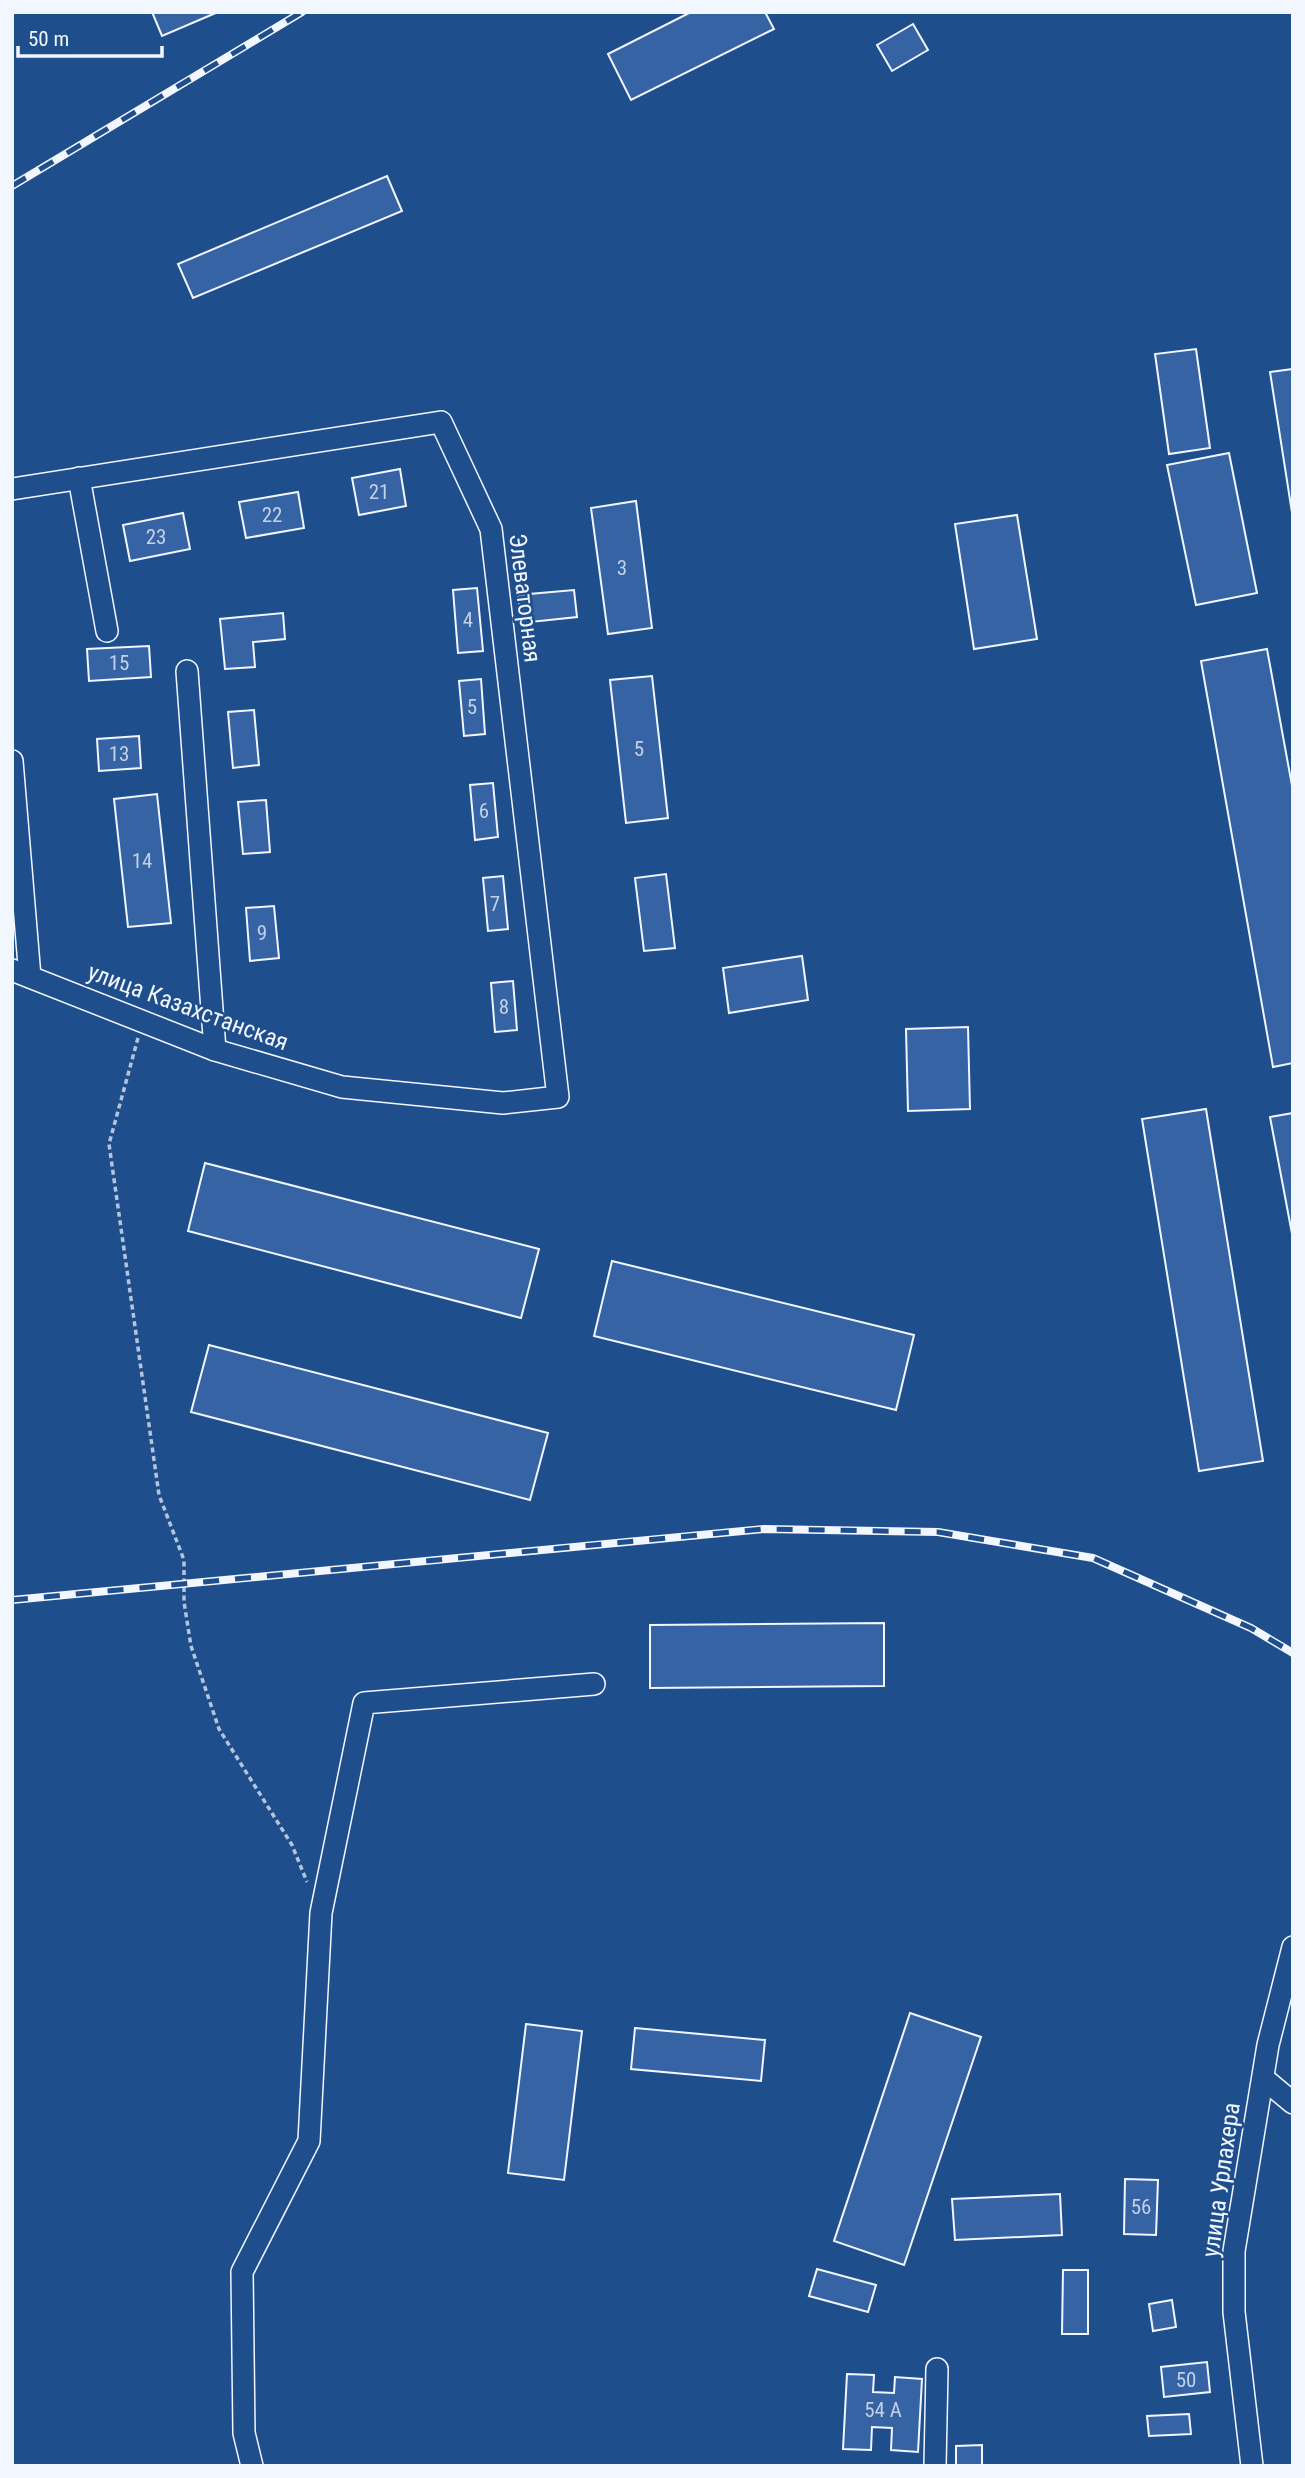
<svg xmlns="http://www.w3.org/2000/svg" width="1305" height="2478" font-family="'Roboto Condensed',sans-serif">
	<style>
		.building { fill: #3563a3; stroke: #f2f6ff; stroke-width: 2 }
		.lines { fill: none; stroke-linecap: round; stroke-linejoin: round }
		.minor-casing { stroke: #f2f6ff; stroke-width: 24 }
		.path { stroke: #b3c4dc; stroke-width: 3.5; stroke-dasharray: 5 3.5; stroke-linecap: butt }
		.minor { stroke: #1f4e8c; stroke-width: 21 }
		.rail-casing { stroke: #f2f6ff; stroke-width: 8 }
		.rail { stroke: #1f4e8c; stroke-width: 5; stroke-dasharray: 16; stroke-linecap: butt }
		.labels { text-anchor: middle; stroke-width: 5; stroke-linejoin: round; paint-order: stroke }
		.number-label { font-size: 21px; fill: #c3d1e8 }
		.street-label { font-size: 24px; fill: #f2f6ff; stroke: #1f4e8c }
	</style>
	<rect width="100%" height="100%" fill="#1f4e8c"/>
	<g class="building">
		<path d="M152 12H218L162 36Z"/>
		<path d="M691 12H765L774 29 631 100 608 54Z"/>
		<path d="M913 24 928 50 892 71 877 45Z"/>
		<path d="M387 176 402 211 193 298 178 264Z"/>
		<path d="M1196 349 1210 448 1169 454 1155 354Z"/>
		<path d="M1293 369V519L1270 372Z"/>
		<path d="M1229 453 1257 593 1196 605 1167 465Z"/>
		<path d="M400 469 406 506 359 515 352 478Z"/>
		<path d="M298 492 304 528 246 538 239 502Z"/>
		<path d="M636 501 652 628 608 634 591 508Z"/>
		<path d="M183 513 190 549 130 561 123 525Z"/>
		<path d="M1017 515 1037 639 974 649 955 524Z"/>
		<path d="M477 588 483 651 458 653 453 590Z"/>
		<path d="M574 590 577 617 521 623 518 595Z"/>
		<path d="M283 613 285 639 253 642 255 667 225 669 220 619Z"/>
		<path d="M149 646 151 677 89 681 87 649Z"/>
		<path d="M1267 649 1293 791V1063L1273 1067 1201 661Z"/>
		<path d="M652 676 668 818 626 823 610 680Z"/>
		<path d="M481 679 485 734 464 736 459 681Z"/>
		<path d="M254 710 259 765 233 768 228 712Z"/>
		<path d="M139 736 141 768 99 771 97 739Z"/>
		<path d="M493 783 498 837 475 840 470 785Z"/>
		<path d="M157 794 171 923 128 927 114 799Z"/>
		<path d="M266 800 270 852 243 854 238 802Z"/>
		<path d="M666 874 675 948 644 951 635 878Z"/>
		<path d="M503 876 508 929 488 931 483 878Z"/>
		<path d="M274 906 279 958 250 961 246 908Z"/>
		<path d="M802 956 808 1000 729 1013 723 968Z"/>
		<path d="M513 981 517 1030 495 1032 491 983Z"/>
		<path d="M968 1027 970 1109 908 1111 906 1029Z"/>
		<path d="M1206 1109 1263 1461 1199 1471 1142 1119Z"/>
		<path d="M1293 1113V1239L1270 1117Z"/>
		<path d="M205 1163 539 1249 521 1318 188 1231Z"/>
		<path d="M612 1261 914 1335 896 1410 594 1336Z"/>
		<path d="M209 1345 548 1433 530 1500 191 1412Z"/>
		<path d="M884 1623V1686L650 1688V1625Z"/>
		<path d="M910 2013 981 2037 904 2265 834 2241Z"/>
		<path d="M526 2024 582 2031 564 2180 508 2173Z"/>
		<path d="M635 2028 765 2040 761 2081 631 2069Z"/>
		<path d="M1125 2179 1158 2180 1156 2235 1124 2234Z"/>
		<path d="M1060 2194 1062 2235 955 2240 952 2199Z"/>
		<path d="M817 2269 876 2285 868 2312 809 2296Z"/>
		<path d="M1063 2270H1088V2334H1062Z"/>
		<path d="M1172 2300 1176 2327 1153 2331 1149 2304Z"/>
		<path d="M1207 2362 1210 2392 1164 2397 1161 2367Z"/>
		<path d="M847 2374 874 2375 873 2392 894 2393 895 2377 922 2379 918 2452 891 2450 892 2428 872 2427 871 2450 843 2449Z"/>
		<path d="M1189 2414 1191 2434 1149 2436 1147 2416Z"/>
		<path d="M982 2445V2466H956V2446Z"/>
	</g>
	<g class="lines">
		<g class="minor-casing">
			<g id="minor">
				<path d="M79 478 107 631"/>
				<path d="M12 489 441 422 491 529 558 1097 503 1103 342 1087 215 1050 12 970"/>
				<path d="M187 671 215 1050"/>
				<path d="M12 761 30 977"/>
				<path d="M1263 2078 1293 2103"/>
				<path d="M252 2466 244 2433 242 2272 309 2141 321 1913 364 1703 594 1684"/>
				<path d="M935 2466 937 2369"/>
				<path d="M1252 2466 1234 2312V2251L1268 2045 1293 1947"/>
			</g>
		</g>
		<path class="path" d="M138 1038 109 1144 159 1495 184 1560V1602L191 1646 219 1729 292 1845 307 1882"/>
		<use href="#minor" class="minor"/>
		<g class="rail-casing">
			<g id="rail">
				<path d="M12 186 302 12"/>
				<path d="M12 1600 764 1529 938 1532 1093 1558 1251 1628 1293 1653"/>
			</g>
		</g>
		<use href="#rail" class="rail"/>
	</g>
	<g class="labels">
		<g class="number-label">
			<text x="379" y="499">21</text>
			<text x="272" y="522">22</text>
			<text x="156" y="544">23</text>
			<text x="622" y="575">3</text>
			<text x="468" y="627">4</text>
			<text x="119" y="670">15</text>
			<text x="472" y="714">5</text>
			<text x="639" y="756">5</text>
			<text x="119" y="761">13</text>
			<text x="484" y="818">6</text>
			<text x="142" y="868">14</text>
			<text x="495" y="911">7</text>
			<text x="262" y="940">9</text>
			<text x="504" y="1014">8</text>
			<text x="1141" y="2214">56</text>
			<text x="1186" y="2387">50</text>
			<text x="883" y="2417">54 А</text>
		</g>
		<g class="street-label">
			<text transform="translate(525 598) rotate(83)" y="8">Элеваторная</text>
			<text transform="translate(188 1007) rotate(20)" y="8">улица Казахстанская</text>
			<text transform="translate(1221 2180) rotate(-82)" y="8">улица Урлахера</text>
		</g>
	</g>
	<rect width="1305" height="2478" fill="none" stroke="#f2f6ff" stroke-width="28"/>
	<path d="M18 46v10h144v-10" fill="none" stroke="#f2f6ff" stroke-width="3.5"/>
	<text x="28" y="46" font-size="21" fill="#f2f6ff" stroke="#1f4e8c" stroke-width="5" paint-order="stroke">50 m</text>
</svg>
